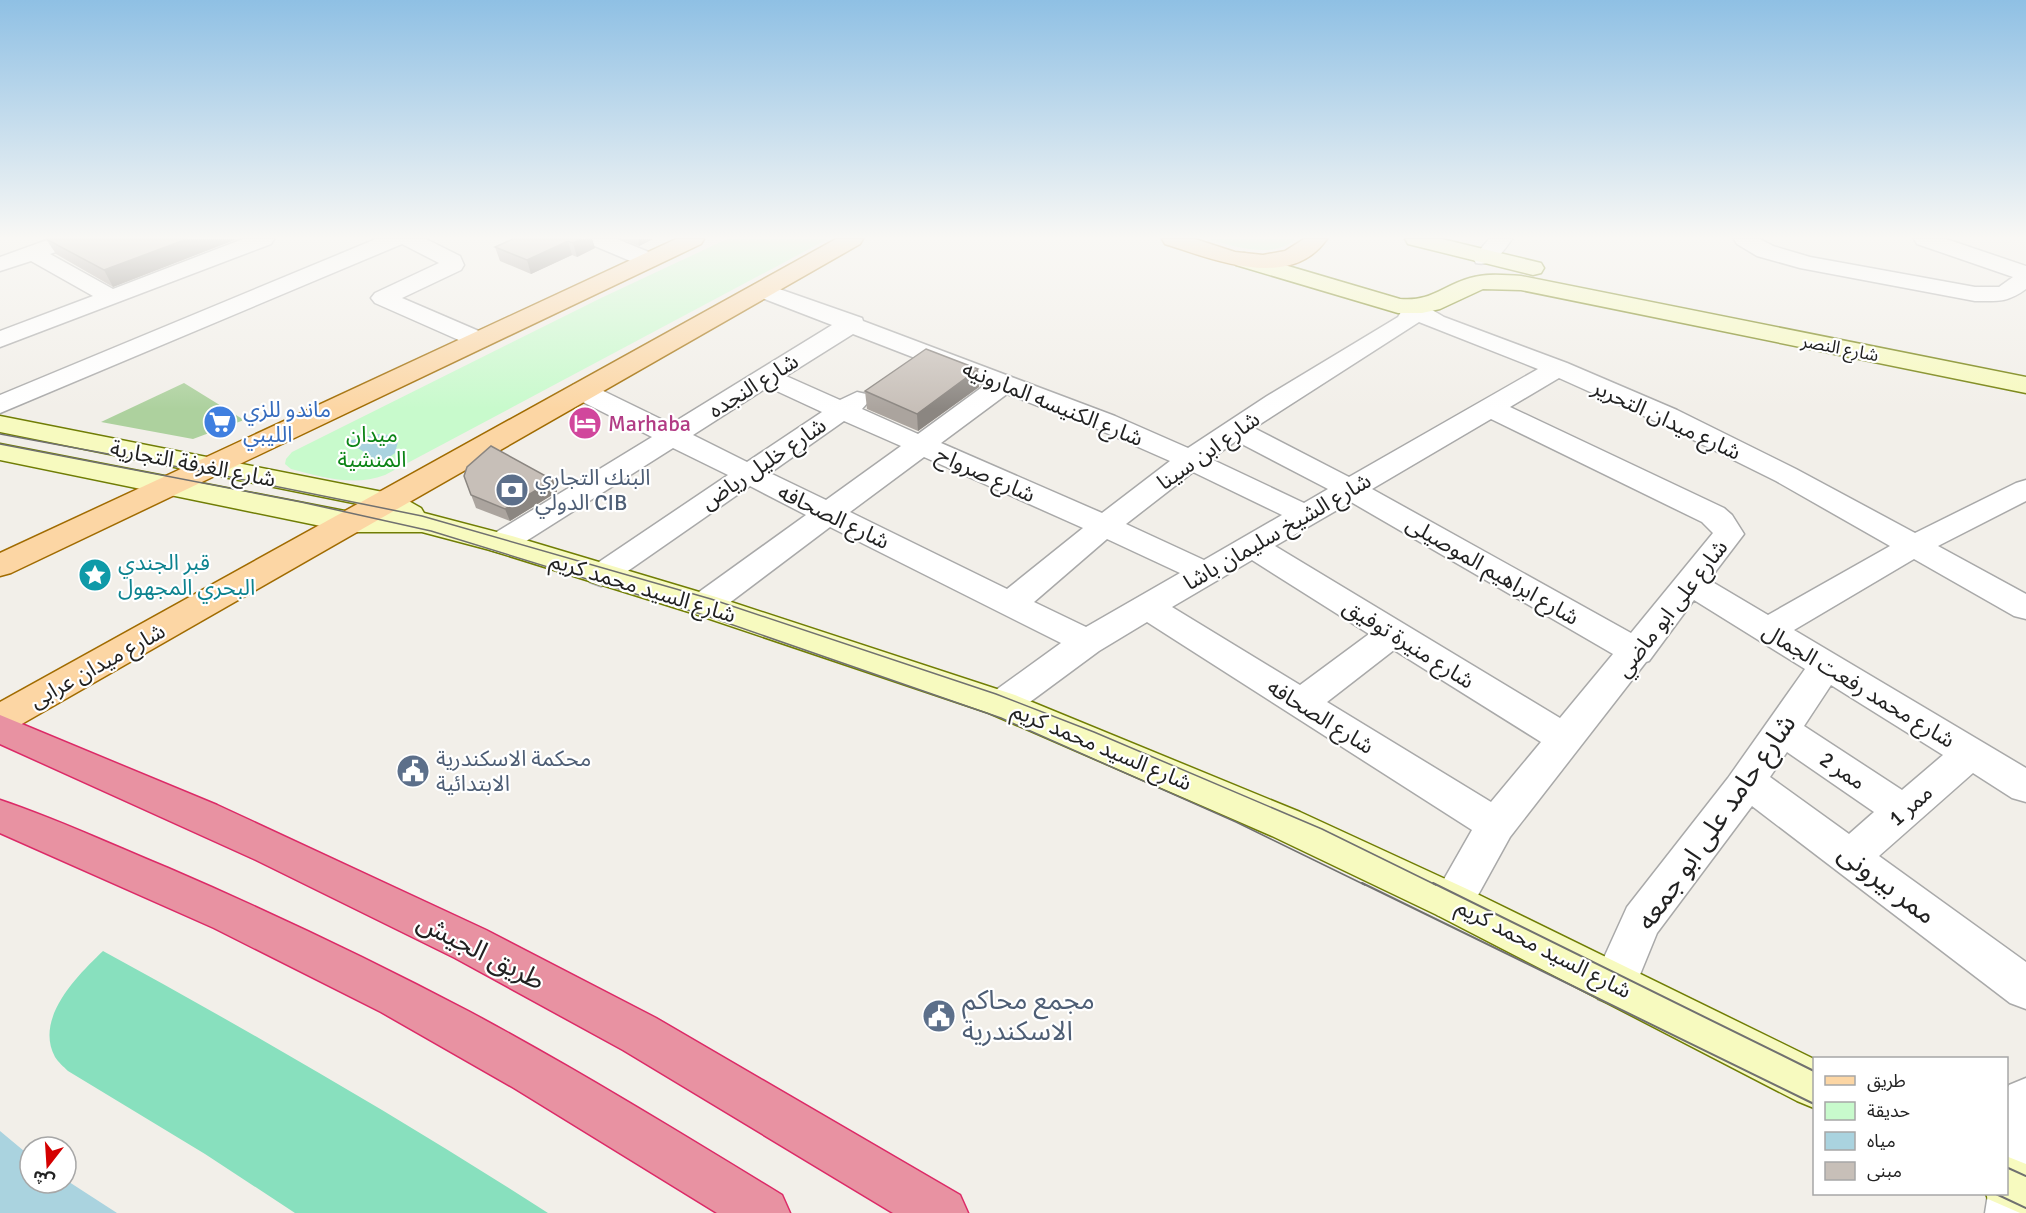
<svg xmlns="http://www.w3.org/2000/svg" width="2026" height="1213" font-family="Signika,'Noto Sans Arabic',sans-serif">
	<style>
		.forest { fill: #add19e }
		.park { fill: #c8facc }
		.pitch { fill: #88e0be }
		.water { fill: #aad3df }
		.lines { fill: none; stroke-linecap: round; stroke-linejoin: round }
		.street-casing { stroke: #a9a9a9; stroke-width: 3 }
		.secondary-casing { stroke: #707d05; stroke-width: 3 }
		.primary-casing { stroke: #a06b00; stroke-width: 3 }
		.highway-casing { stroke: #dc2a67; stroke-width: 3 }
		.street { fill: #fff; fill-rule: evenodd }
		.secondary { fill: #f7fabf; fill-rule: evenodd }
		.primary { fill: #fcd6a4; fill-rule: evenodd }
		.highway { fill: #e892a2; fill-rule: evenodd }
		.tram-far1 { stroke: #707070; stroke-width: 1.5 }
		.tram { stroke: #707070; stroke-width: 2 }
		.wall { fill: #aba49e }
		.shaded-wall { fill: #8b8681 }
		.building { fill: #c7bfb8; stroke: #8b8681; stroke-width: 1.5 }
		.labels { text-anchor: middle; stroke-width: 4.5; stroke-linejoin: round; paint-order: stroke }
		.far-street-label { font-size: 18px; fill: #222; stroke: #fff }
		.street-label { font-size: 22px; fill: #222; stroke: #fff }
		.shop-label { font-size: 22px; fill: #366cbe; stroke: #fff; text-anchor: start }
		.hotel-label { font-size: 22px; fill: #b23c85; stroke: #fff; text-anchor: start }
		.park-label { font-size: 22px; fill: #0c8416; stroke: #fff }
		.service-label { font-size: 22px; fill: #4e5e75; stroke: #fff; text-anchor: start }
		.culture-label { font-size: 22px; fill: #0d838f; stroke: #fff; text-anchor: start }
		.near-street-label { font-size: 27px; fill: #222; stroke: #fff }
		.near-service-label { font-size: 27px; fill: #4e5e75; stroke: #fff; text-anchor: start }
	</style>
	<rect width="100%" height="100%" fill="#f2efe9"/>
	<path class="forest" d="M184 383 244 420 193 439 101 422Z"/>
	<g class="park">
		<path d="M727 239H828L385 475C354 487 321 477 291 469L285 464 286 459 292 452 601 298Z"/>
		<path d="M1208 239H1296C1272 260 1234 246 1208 239Z"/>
	</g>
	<path class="pitch" d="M103 951C255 1034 403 1120 548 1213H295L205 1154 68 1071C64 1067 58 1062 55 1057 34 1018 78 975 103 951Z"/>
	<g class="water">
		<path d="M379 434 388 435 398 442 395 453 381 463 347 441Z"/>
		<path d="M0 1131 30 1156V1183H66V1180L117 1213H0Z"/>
	</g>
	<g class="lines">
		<g class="street-casing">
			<g id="street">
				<path d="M50 239H82L79 244 50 254 113 289 243 239H274L271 244 0 347V331L93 296 31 261 0 271V257Z"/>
				<path d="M376 239H426L460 256 464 265 461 270 402 298 488 335 491 340 488 345 479 347 470 345 375 303 371 298 375 293 439 263 402 244 0 413V395Z"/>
				<path d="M587 239H617L656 255 659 260 656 265 648 267 640 265 590 244Z"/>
				<path d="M1489 239H1512C1503 252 1493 267 1476 263L1473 258Z"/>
				<path d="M1734 239H1760L1773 246 1810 257 1975 287H1999L2013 277 1917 244 1914 239H1946L2026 266V289C2007 303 1997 301 1975 301L1800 268 1757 256 1737 244Z"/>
				<path d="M762 283 862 318 863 321 1115 416 1188 448 1267 396 1398 317 1406 304 1414 302 1422 304 1444 317 1567 363 1677 410 1796 469 1915 533 2016 483 2026 480V501L1938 546 2026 594V619L2014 616 1914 559 1794 630 2026 768V802L2012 798 1973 773 1879 856 2026 962V1009L2010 1003 1752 806 1657 933 1630 999 1614 1005 1598 999 1592 984 1627 907 1728 778 1805 669 1694 600 1649 661 1646 662 1510 837 1467 915 1452 920 1437 915 1431 902 1472 830 1147 622 1099 651 1015 713 1002 717 989 713 984 704 989 695 1061 643 830 527 716 613 704 616 692 613 688 605 692 597 806 515 750 486 612 582 601 586 590 582 585 575 590 568 728 475 673 448 512 550 501 553 490 550 485 543 490 536 652 437 573 397 569 391 573 385 582 383 591 385 671 424 832 325 754 295 750 290 754 285ZM1419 322 1538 369 1349 477 1254 428ZM853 334 985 385 918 434 862 409 870 400 866 394 857 392 840 400 786 376ZM1559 378 1657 422 1776 481 1890 546 1768 615 1709 580 1744 534 1732 515 1724 508 1510 407ZM768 387 822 412 747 462 693 435ZM1007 394 1095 428 1170 461 1102 513 941 443ZM1491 419 1702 522 1713 533 1631 633 1372 489ZM844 421 901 446 826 500 770 473ZM1236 441 1328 489 1304 503 1211 459ZM924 457 1083 528 1007 589 850 512ZM1193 472 1282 515 1204 560 1126 524ZM1351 502 1613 654 1560 718 1275 546ZM1107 539 1180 573 1086 627 1034 602ZM1252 560 1369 634 1300 685 1172 607ZM1394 650 1541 742 1491 802 1327 702ZM1831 685 1943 755 1902 790 1804 726ZM1787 752 1874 812 1849 834 1770 777Z"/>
				<path d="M2026 1078V1213H1985L1988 1194H2006V1091L2009 1085Z"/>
			</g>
		</g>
		<g class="secondary-casing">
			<g id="secondary">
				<path d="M1405 239H1442L1541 263 1544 268 1541 273 1533 275 1408 244Z"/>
				<path d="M1244 253 1400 299C1431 302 1442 286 1470 278 1487 273 1504 275 1521 276L2026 377V393L1521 290 1483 289 1440 309 1422 313H1398L1236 265 1233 260 1236 255Z"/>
				<path d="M0 416 398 495 421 508 424 513 512 536 716 597 1015 695 1300 812 1467 889 1814 1059V1108L1797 1101 1437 915 1272 836 989 713 692 613 490 550 422 532H350L0 460V444L350 512H385L378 508 0 432Z"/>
				<path d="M2006 1156 2026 1164V1213H2020L1988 1199 1986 1194H2006Z"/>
			</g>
		</g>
		<g class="primary-casing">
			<g id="primary">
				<path d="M676 239H704L701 244 11 573 0 576V553Z"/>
				<path d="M836 239H863L860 244 13 729 0 733V702Z"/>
				<path d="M1162 239H1195L1235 252 1263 255 1285 251 1304 239H1327C1290 292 1213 259 1165 244Z"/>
			</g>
		</g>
		<g class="highway-casing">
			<g id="highway">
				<path d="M0 715 217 805 486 930 656 1018 960 1195 968 1213H893L623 1050 455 958 256 860 0 744Z"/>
				<path d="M0 800C57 819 112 845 168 868 270 912 371 960 470 1012 576 1069 679 1132 782 1195L790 1213H717L514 1088 381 1012 214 928 0 833Z"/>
			</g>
		</g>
		<use href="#street" class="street"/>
		<use href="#secondary" class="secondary"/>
		<use href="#primary" class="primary"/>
		<use href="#highway" class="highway"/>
		<g class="tram-far1">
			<path d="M0 434 200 471 422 516 711 599 996 694 1094 732 1322 829 1436 885"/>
			<path d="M0 444 301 502 431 531 707 616 1001 718 1236 822 1365 885"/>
		</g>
		<g class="tram">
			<path d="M1362 883 1814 1104"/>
			<path d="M1433 883 1814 1071"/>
			<path d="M2006 1167 2026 1176"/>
			<path d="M1996 1194 2026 1208"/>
		</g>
	</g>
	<g class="wall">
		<path d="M46 239H237L113 287 56 254Z"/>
		<path d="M592 239 595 248 577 257 572 255 531 274 500 261 495 247Z"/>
		<path d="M622 239H653L639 246Z"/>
		<path d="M978 369 979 387 918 431 867 409 865 391Z"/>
		<path d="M464 476 553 480 557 492 510 521 476 508Z"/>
	</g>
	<g class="shaded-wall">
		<path d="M187 239H237L113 287 104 270Z"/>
		<path d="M581 239H592L595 248 577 257 573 243Z"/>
		<path d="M638 239H653L639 246Z"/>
		<path d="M568 241 572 255 531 274 527 260Z"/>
		<path d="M978 369 979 387 918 431 917 414Z"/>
		<path d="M553 480 557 492 510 521 505 509Z"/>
	</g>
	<g class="building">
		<path d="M46 239H187L104 270Z"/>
		<path d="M513 239H581L573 243 568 241 527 260 495 247Z"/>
		<path d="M926 349 978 369 917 414 865 391Z"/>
		<path d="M491 446 553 480 505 509 471 495 464 476 467 467Z"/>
	</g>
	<linearGradient id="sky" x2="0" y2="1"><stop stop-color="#8fc0e4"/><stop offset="0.58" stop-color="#f9f8f5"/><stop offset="1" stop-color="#f9f8f5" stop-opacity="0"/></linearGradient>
	<rect width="2026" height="409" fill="url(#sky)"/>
	<defs>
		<g id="supermarket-disc" transform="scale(1.725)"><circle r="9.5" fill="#3f7fe0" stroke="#fff"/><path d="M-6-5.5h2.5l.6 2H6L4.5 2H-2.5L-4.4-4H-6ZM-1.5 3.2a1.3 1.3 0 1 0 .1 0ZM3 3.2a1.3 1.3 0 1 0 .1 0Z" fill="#fff"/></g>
		<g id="hotel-disc" transform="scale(1.725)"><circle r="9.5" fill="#d1479c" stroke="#fff"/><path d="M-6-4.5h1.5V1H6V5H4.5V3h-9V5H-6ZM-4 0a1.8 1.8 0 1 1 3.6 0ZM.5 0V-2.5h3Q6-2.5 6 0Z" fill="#fff"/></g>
		<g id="bank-disc" transform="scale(1.725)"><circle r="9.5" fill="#5c6f8a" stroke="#fff"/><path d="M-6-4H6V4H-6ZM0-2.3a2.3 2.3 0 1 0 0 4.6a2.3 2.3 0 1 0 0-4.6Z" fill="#fff"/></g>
		<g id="sight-disc" transform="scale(1.725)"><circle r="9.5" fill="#0f9aa8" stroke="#fff"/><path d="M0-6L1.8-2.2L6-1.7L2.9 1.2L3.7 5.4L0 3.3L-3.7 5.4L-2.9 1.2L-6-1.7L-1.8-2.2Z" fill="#fff"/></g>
		<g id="civic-disc" transform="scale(1.725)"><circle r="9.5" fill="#5c6f8a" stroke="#fff"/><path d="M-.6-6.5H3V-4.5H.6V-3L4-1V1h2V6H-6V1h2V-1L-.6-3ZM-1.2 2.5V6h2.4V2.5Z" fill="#fff"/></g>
	</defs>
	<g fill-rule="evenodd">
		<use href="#supermarket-disc" x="220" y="422"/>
		<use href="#hotel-disc" x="585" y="423"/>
		<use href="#bank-disc" x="512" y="490"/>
		<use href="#sight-disc" x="95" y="575"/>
		<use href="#civic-disc" x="413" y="771"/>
		<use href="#civic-disc" x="939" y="1016"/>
	</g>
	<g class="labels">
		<g class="far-street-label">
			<text transform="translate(1840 348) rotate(11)" y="6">شارع النصر</text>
		</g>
		<g class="street-label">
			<text transform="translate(753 385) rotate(-32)" y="8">شارع النجده</text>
			<text transform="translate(1053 403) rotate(22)" y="8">شارع الكنيسه المارونيه</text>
			<text transform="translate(1667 419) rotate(25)" y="8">شارع ميدان التحرير</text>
			<text transform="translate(1208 450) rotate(-35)" y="8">شارع ابن سينا</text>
			<text transform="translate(193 463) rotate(11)" y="8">شارع الغرفة التجارية</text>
			<text transform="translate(763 463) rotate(-34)" y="8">شارع خليل رياض</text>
			<text transform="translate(986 474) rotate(24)" y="8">شارع صرواح</text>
			<text transform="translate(834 516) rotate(26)" y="8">شارع الصحافه</text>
			<text transform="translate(1277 531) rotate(-30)" y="8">شارع الشيخ سليمان باشا</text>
			<text transform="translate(1493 570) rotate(30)" y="8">شارع ابراهيم الموصيلى</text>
			<text transform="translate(643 587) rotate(17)" y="8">شارع السيد محمد كريم</text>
			<text transform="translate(1671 608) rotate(-52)" y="8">شارع على ابو ماضي</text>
			<text transform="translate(1409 643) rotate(32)" y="8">شارع منيرة توفيق</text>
			<text transform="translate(97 665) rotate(-29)" y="8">شارع ميدان عرابى</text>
			<text transform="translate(1859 685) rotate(31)" y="8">شارع محمد رفعت الجمال</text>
			<text transform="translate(1321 716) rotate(32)" y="8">شارع الصحافه</text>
			<text transform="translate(1102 746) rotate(23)" y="8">شارع السيد محمد كريم</text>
			<text transform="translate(1843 770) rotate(34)" y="8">ممر 2</text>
			<text transform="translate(1910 805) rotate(-41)" y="8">ممر 1</text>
			<text transform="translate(1544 948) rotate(27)" y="8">شارع السيد محمد كريم</text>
		</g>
		<g class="shop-label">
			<text x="243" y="417">ماندو للزي<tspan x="243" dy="25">الليبي</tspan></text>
		</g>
		<g class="hotel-label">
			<text x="608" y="431">Marhaba</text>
		</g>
		<g class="park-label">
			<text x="372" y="442">ميدان<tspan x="372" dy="25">المنشية</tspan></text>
		</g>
		<g class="service-label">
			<text x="535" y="485">البنك التجاري<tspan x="535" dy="25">الدولي CIB</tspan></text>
			<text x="436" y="766">محكمة الاسكندرية<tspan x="436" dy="25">الابتدائية</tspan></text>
		</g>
		<g class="culture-label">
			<text x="118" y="570">قبر الجندي<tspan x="118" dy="25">البحري المجهول</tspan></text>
		</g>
		<g class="near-street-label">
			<text transform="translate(1716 822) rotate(-55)" y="9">شارع حامد على ابو جمعه</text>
			<text transform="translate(1887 884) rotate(37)" y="9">ممر بيرونى</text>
			<text transform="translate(481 951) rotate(27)" y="9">طريق الجيش</text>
		</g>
		<g class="near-service-label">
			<text x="962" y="1009">مجمع محاكم<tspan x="962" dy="31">الاسكندرية</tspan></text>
		</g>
	</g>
	<rect x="1813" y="1057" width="195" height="138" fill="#ffffff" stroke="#a7a7a7" stroke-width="1.5"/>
	<rect x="1825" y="1076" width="30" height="9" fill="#fcd6a4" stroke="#a7a7a7" stroke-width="1.5"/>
	<text x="1867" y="1087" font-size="18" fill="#222222">طريق</text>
	<rect x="1825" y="1102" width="30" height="18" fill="#c8facc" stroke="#a7a7a7" stroke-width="1.5"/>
	<text x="1867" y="1117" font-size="18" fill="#222222">حديقة</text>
	<rect x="1825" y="1132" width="30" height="18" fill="#aad3df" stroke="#a7a7a7" stroke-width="1.5"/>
	<text x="1867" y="1147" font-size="18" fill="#222222">مياه</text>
	<rect x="1825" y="1162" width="30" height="18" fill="#c7bfb8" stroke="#a7a7a7" stroke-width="1.5"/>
	<text x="1867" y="1177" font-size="18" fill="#222222">مبنى</text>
	<g transform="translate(48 1165) rotate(197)"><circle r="28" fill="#ffffff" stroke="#a7a7a7" stroke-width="1.5"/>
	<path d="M0-4.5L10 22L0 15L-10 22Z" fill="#d40000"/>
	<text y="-9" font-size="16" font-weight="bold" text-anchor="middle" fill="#222222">ش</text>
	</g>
</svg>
